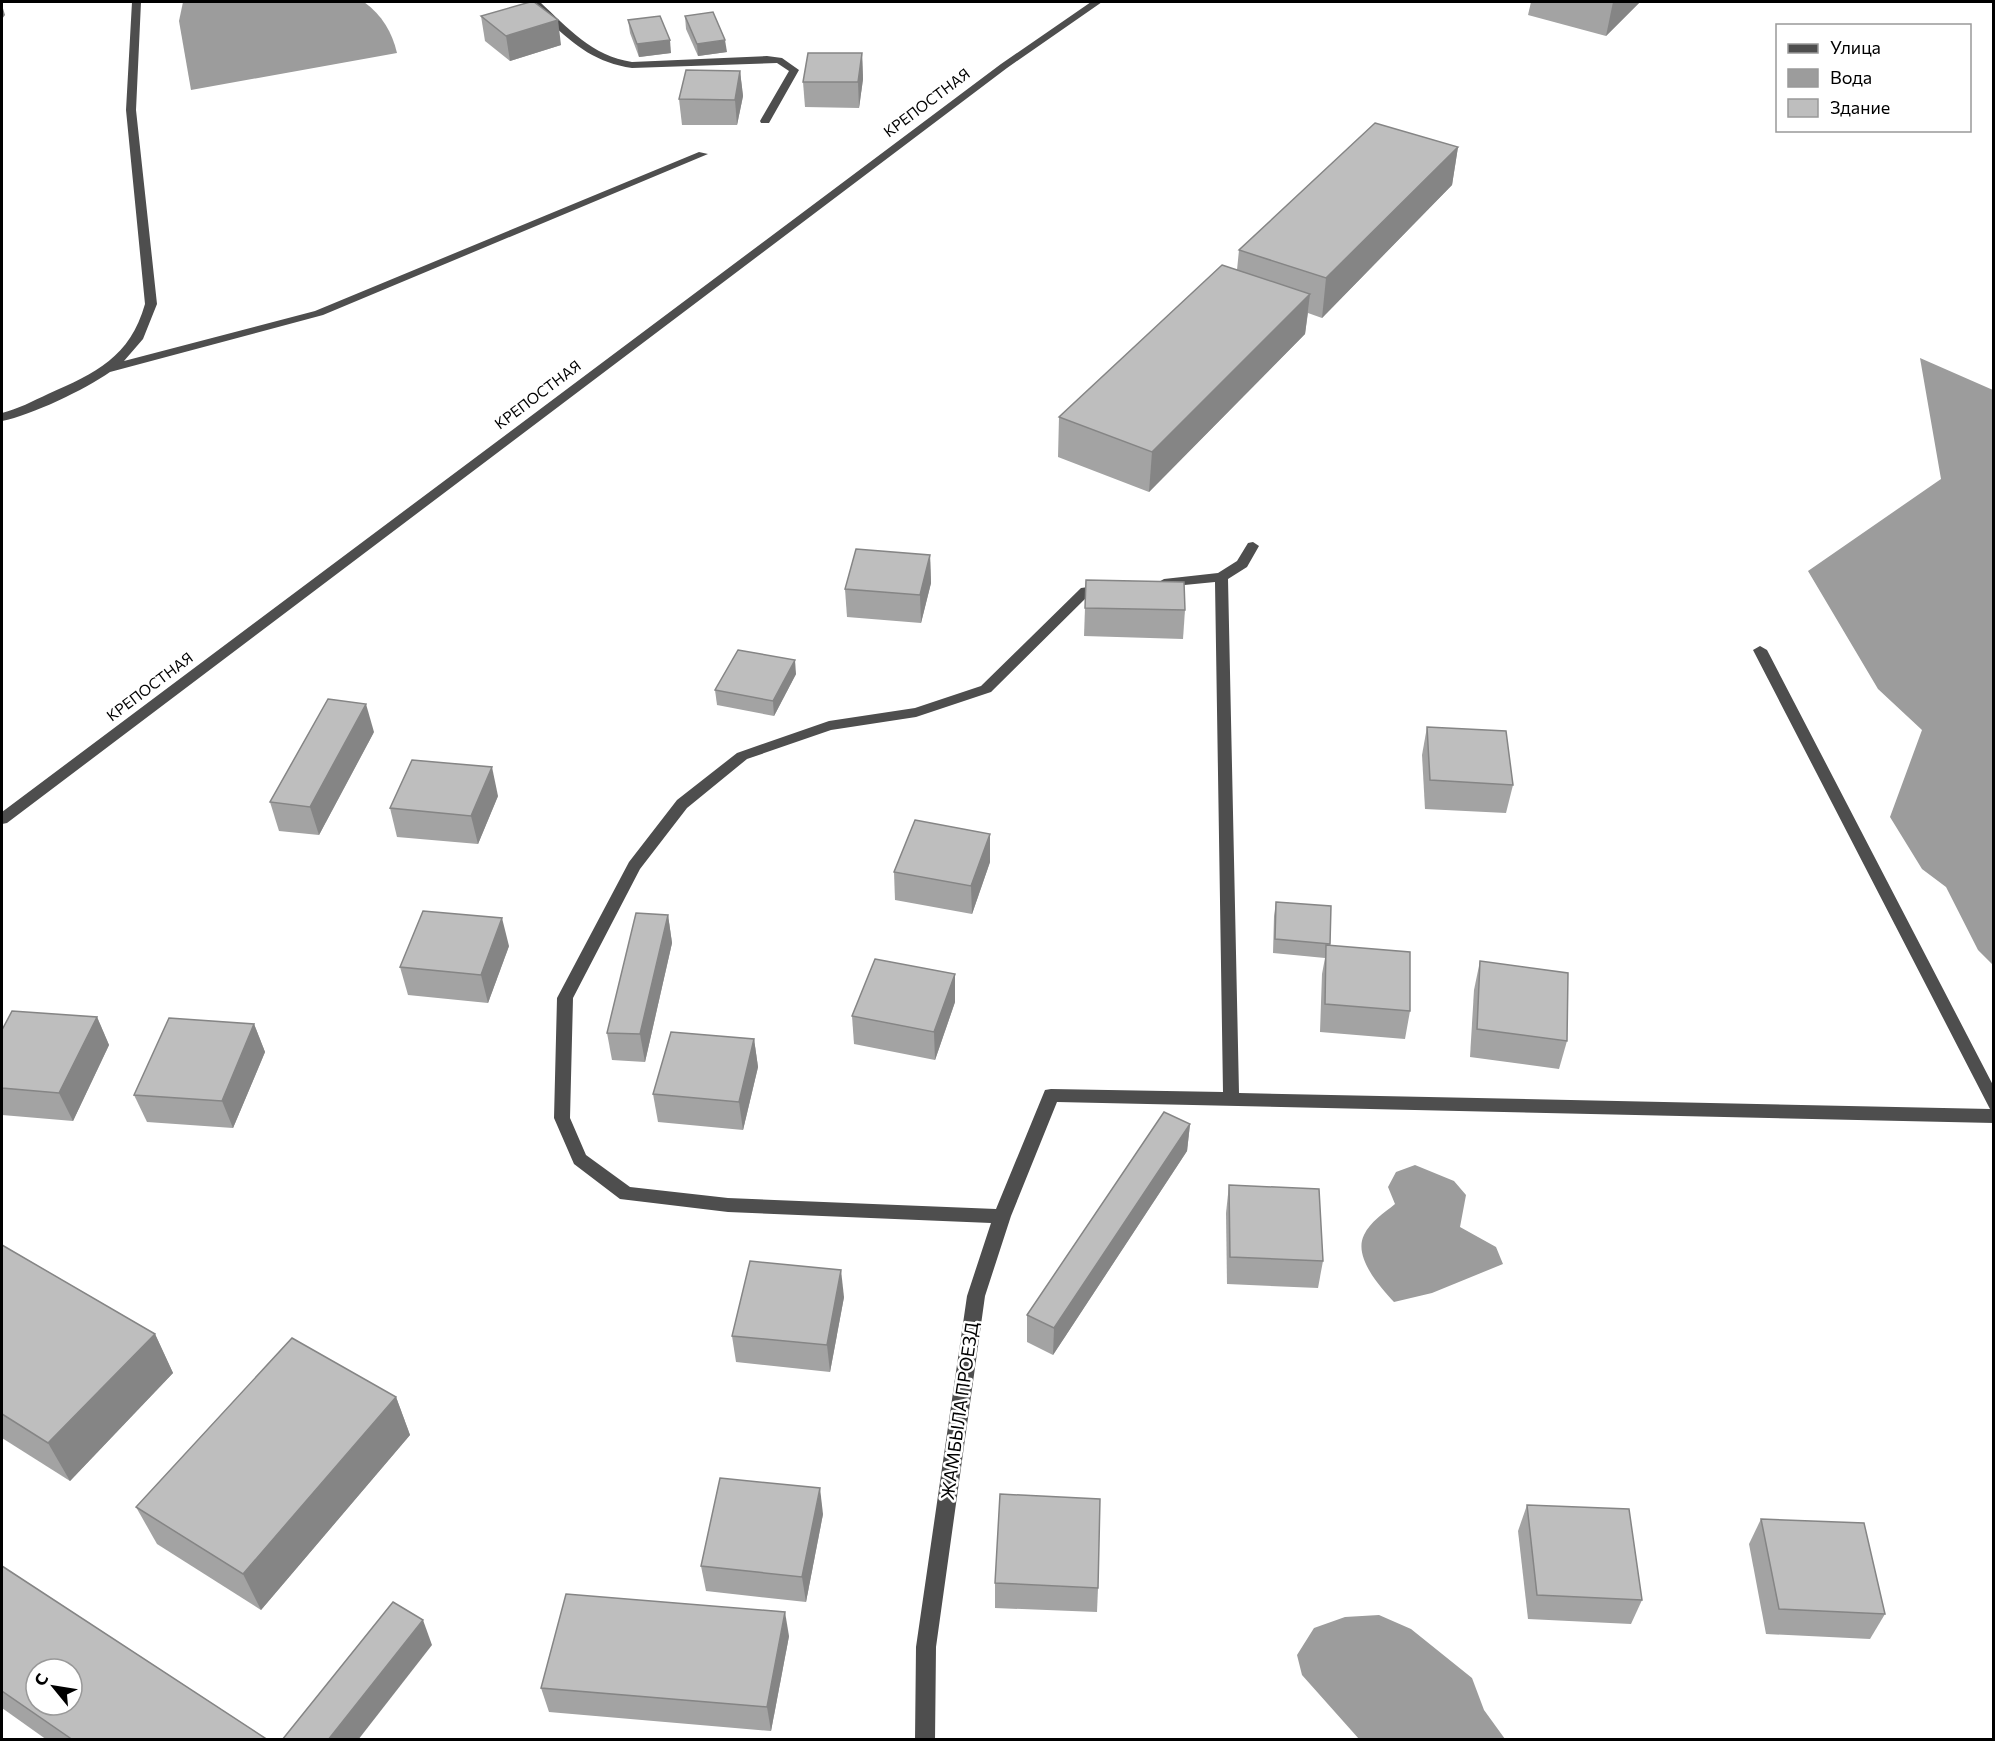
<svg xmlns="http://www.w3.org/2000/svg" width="1995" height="1741" font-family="Commissioner,sans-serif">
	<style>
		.water { fill: #9c9c9c }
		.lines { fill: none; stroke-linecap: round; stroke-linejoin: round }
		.minor { fill: #4e4e4e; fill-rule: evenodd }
		.wall { fill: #a3a3a3 }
		.shaded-wall { fill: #858585 }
		.building { fill: #bebebe; stroke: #858585; stroke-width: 1.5; fill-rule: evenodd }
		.labels { text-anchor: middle; stroke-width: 5; stroke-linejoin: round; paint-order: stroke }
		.street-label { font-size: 15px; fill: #000; stroke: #fff }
		.near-street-label { font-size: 18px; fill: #000; stroke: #fff }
	</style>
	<rect width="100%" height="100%" fill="#fff"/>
	<g class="water">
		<path d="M183 2H364C382 15 392 32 397 53L191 90 179 21Z"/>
		<path d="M1920 358 1993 390V965L1978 950 1946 887 1922 869 1890 817 1922 730 1878 689 1808 571 1941 479Z"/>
		<path d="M1415 1165 1454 1181 1466 1195 1460 1227 1496 1247 1503 1264 1432 1293 1394 1302C1380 1287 1353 1257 1364 1235 1370 1222 1384 1213 1395 1204L1388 1187 1396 1172Z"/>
		<path d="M1379 1615 1411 1629 1472 1678 1484 1710 1505 1739H1359L1302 1675 1297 1655 1314 1628 1345 1617Z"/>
	</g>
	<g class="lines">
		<g class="minor">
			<path d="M132 2H141L136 110 157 304 143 339 124 361 315 311 699 152 708 154 323 315 110 372C84 390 32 415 2 421V413C18 409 33 401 48 394 96 373 130 357 145 304L126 110Z"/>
			<path d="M531 2H540C568 28 592 56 632 62L767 56 782 58 799 70 769 123H761L760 121 789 71 777 63 632 68C597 63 575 46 550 22 544 15 535 9 531 2Z"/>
			<path d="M1091 2H1102L1007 68 7 823 2 824V812L1001 64Z"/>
			<path d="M1253 542 1259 546 1247 567 1228 579 1239 1093 1990 1109 1753 650 1760 646 1767 650 1994 1087V1123L1057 1102 1011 1216 985 1296 936 1647 935 1740H915L916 1647 967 1296 991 1223 728 1212 620 1199 574 1164 554 1118 557 998 629 862 677 800 737 753 829 721 915 708 981 686 1081 588 1110 584 1112 587 1110 590 1090 594 991 692 916 717 831 730 747 759 687 808 640 869 573 998 570 1118 586 1155 630 1187 728 1198 996 1209 1045 1090 1051 1089 1223 1092 1215 582 1164 587 1157 583 1164 579 1218 573 1237 561 1248 543Z"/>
		</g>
	</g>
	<g class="wall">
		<path d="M1531 2H1640L1606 36 1528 15Z"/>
		<path d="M481 16 561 45 510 61 485 41Z"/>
		<path d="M685 16 727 52 698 56 686 29Z"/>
		<path d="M628 20 671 53 639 57 630 33Z"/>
		<path d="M862 53 863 79 859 108 805 107 803 82Z"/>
		<path d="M740 71 743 96 737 125H682L679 99Z"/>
		<path d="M1458 147 1452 185 1322 318 1308 313 1305 334 1149 492 1058 457 1059 417 1237 270 1239 250Z"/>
		<path d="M930 555 931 583 921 623 847 617 845 589Z"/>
		<path d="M1086 580 1185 610 1183 639 1084 636Z"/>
		<path d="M796 674 774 716 717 705 715 690Z"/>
		<path d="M1427 727 1513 785 1506 813 1425 809 1422 755Z"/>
		<path d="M374 732 319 835 279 831 270 802Z"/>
		<path d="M498 796 478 844 397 837 390 808Z"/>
		<path d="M990 862 972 914 895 900 894 872Z"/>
		<path d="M1276 902 1331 906 1330 946 1410 1011 1405 1039 1320 1032 1322 974 1325 958 1273 953 1274 916Z"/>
		<path d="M668 915 672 943 645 1062 612 1060 607 1033Z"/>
		<path d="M509 946 488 1003 408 995 400 967Z"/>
		<path d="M1480 961 1567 1041 1559 1069 1470 1057 1474 990Z"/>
		<path d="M955 974V1002L935 1060 854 1044 852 1016Z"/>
		<path d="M97 1017 109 1045 73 1121 2 1115V1030Z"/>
		<path d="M254 1024 265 1052 233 1128 147 1122 134 1095Z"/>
		<path d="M754 1039 758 1067 743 1130 658 1122 653 1094Z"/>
		<path d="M1190 1124 1187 1151 1053 1355 1027 1342V1315Z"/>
		<path d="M1229 1185 1323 1261 1318 1288 1227 1284 1226 1213Z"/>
		<path d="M2 1245 155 1334 173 1373 70 1481 2 1438Z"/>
		<path d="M844 1297 830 1372 736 1362 732 1336Z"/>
		<path d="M396 1397 410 1435 261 1610 157 1544 136 1507Z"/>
		<path d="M1527 1505 1642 1600 1631 1624 1528 1619 1518 1531Z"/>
		<path d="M823 1514 806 1602 706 1591 701 1566Z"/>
		<path d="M1761 1519 1885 1614 1870 1639 1766 1634 1749 1544Z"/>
		<path d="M2 1566 268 1740H47L2 1708Z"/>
		<path d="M995 1583 1098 1588 1097 1612 995 1608Z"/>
		<path d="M789 1636 771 1731 549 1712 541 1688Z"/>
	</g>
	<g class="shaded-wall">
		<path d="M1613 2H1640L1606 36Z"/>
		<path d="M2 5 5 15 2 19Z"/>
		<path d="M558 20 561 45 510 61 506 36Z"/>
		<path d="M670 40 671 53 639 57 637 44Z"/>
		<path d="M725 40 727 52 698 56 697 44Z"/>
		<path d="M862 53 863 79 859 108 858 82Z"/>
		<path d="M740 71 743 96 737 125 735 100Z"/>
		<path d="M1458 147 1452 185 1322 318 1326 278Z"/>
		<path d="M1310 294 1305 334 1149 492 1152 452Z"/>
		<path d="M930 555 931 583 921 623 920 595Z"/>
		<path d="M795 660 796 674 774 716 773 701Z"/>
		<path d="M366 704 374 732 319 835 310 807Z"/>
		<path d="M492 767 498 796 478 844 471 816Z"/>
		<path d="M990 834V862L972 914 971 886Z"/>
		<path d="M668 915 672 943 645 1062 640 1034Z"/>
		<path d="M502 918 509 946 488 1003 481 975Z"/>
		<path d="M955 974V1002L935 1060 934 1032Z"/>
		<path d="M97 1017 109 1045 73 1121 59 1093Z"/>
		<path d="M254 1024 265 1052 233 1128 222 1101Z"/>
		<path d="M754 1039 758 1067 743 1130 739 1102Z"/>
		<path d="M1190 1124 1187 1151 1053 1355 1054 1328Z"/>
		<path d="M841 1270 844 1297 830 1372 827 1345Z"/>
		<path d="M155 1334 173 1373 70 1481 48 1443Z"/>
		<path d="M396 1397 410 1435 261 1610 243 1574Z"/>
		<path d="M820 1488 823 1514 806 1602 802 1577Z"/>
		<path d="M785 1612 789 1636 771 1731 767 1707Z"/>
		<path d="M423 1620 432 1645 358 1740H328Z"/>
	</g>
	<g class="building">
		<path d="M530 2H534L558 20 506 36 481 16Z"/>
		<path d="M713 12 725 40 697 44 685 16Z"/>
		<path d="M660 16 670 40 637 44 628 20Z"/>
		<path d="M808 53H862L858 82H803Z"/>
		<path d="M686 70 740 71 735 100 679 99Z"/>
		<path d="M1375 123 1458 147 1326 278 1239 250Z"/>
		<path d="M1222 265 1310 294 1152 452 1059 417Z"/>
		<path d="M856 549 930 555 920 595 845 589Z"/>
		<path d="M1086 580 1184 582 1185 610 1085 608Z"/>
		<path d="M738 650 795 660 773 701 715 690Z"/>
		<path d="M328 699 366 704 310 807 270 802Z"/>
		<path d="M1427 727 1506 731 1513 785 1430 780Z"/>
		<path d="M412 760 492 767 471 816 390 808Z"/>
		<path d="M915 820 990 834 971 886 894 872Z"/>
		<path d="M1276 902 1331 906 1330 944 1275 939Z"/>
		<path d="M423 911 502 918 481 975 400 967Z"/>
		<path d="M636 913 668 915 640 1034 607 1033Z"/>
		<path d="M1326 945 1410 952V1011L1325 1004Z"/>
		<path d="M875 959 955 974 934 1032 852 1016Z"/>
		<path d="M1480 961 1568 973 1567 1041 1477 1029Z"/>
		<path d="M12 1011 97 1017 59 1093 2 1088V1030Z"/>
		<path d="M169 1018 254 1024 222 1101 134 1095Z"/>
		<path d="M671 1032 754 1039 739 1102 653 1094Z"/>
		<path d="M1164 1112 1190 1124 1054 1328 1027 1315Z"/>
		<path d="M1229 1185 1319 1189 1323 1261 1230 1257Z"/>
		<path d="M2 1245 155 1334 48 1443 2 1414Z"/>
		<path d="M750 1261 841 1270 827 1345 732 1336Z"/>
		<path d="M292 1338 396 1397 243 1574 136 1507Z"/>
		<path d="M720 1478 820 1488 802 1577 701 1566Z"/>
		<path d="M1000 1494 1100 1499 1098 1588 995 1583Z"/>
		<path d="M1527 1505 1629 1509 1642 1600 1537 1595Z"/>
		<path d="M1761 1519 1864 1523 1885 1614 1779 1609Z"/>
		<path d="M2 1566 268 1740H73L2 1691ZM36 1669H72V1705H36Z"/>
		<path d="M566 1594 785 1612 767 1707 541 1688Z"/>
		<path d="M393 1602 423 1620 328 1740H282Z"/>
	</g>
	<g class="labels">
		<g class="street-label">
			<text transform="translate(927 103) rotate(-37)" y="5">КРЕПОСТНАЯ</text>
			<text transform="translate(538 395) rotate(-37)" y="5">КРЕПОСТНАЯ</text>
			<text transform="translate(150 687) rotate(-37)" y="5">КРЕПОСТНАЯ</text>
		</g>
		<g class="near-street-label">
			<text transform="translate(960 1411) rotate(-82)" y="6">ЖАМБЫЛА ПРОЕЗД</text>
		</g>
	</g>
	<rect width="1995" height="1741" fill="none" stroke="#000000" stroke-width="6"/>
	<rect x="1776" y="24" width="195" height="108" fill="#ffffff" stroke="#999999" stroke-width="1.5"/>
	<rect x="1788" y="44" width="30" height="9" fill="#4e4e4e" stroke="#999999" stroke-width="1.5"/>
	<text x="1830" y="54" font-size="18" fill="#000000">Улица</text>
	<rect x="1788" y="69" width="30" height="18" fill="#9c9c9c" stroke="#999999" stroke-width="1.5"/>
	<text x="1830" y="84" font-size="18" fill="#000000">Вода</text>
	<rect x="1788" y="99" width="30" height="18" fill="#bebebe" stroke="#999999" stroke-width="1.5"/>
	<text x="1830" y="114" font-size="18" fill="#000000">Здание</text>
	<g transform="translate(54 1687) rotate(300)"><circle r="28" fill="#ffffff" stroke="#999999" stroke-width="1.5"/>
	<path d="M0-4.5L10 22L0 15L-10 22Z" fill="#000000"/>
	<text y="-9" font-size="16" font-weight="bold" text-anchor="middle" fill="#000000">С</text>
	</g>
</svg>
